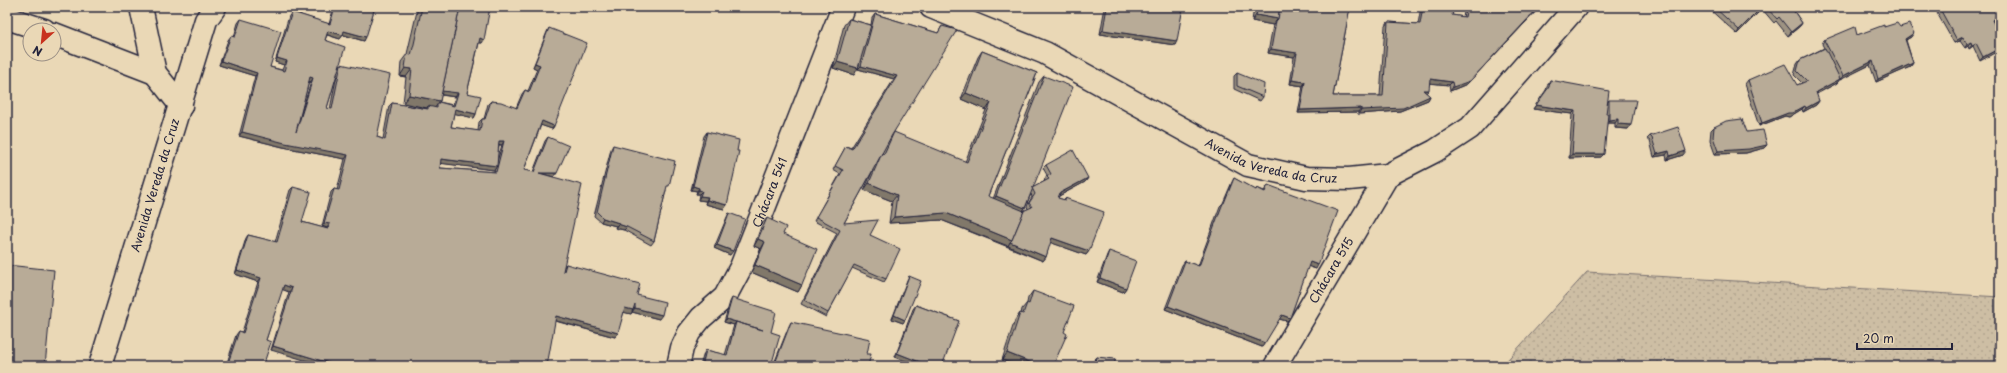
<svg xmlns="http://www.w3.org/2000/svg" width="2007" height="373" font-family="'Playpen Sans',sans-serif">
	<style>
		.grass { fill: url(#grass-dots); stroke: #787070 }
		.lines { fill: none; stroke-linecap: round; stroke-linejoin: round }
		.minor-casing { stroke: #22223b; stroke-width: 25 }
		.minor { stroke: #ead8b6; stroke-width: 22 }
		.wall { fill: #9e9382; stroke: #22223b; fill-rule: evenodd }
		.shaded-wall { fill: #81786a; stroke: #22223b }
		.building { fill: #b8ab97; stroke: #22223b; fill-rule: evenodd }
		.labels { text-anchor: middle; stroke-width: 3; stroke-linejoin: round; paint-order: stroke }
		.street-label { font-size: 12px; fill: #22223b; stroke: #ead8b6 }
	</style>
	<defs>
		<pattern id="grass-dots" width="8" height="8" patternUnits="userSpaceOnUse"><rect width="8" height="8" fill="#cdbea4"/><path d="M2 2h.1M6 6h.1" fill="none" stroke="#b0a38e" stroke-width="1.8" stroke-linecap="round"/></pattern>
	</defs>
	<rect width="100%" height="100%" fill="#ead8b6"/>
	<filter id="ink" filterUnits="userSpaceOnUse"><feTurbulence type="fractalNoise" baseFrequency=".025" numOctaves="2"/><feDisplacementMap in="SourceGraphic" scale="8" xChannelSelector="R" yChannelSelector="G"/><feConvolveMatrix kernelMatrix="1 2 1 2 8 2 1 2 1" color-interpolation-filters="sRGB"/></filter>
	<g filter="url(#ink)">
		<path class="grass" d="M1587 272 2000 297V366H1502Z"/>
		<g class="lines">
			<g class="minor-casing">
				<g id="minor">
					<path d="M141 7 155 73 181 106"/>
					<path id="s1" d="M931 7 1045 53 1248 165 1306 178 1349 179 1388 175 1435 151 1470 128 1576 7"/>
					<path d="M7 18 44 30"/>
					<path d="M54 34 155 73"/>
					<path id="s2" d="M100 366 206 20 215 7"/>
					<path id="s3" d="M678 366 682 348 689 333 701 318 725 297 741 267 843 7"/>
					<path id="s4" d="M1275 366 1388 175"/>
				</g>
			</g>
			<use href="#minor" class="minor"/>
		</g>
		<g class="wall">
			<path d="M334 7H375L364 41 343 35 340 39 327 35 325 40 339 67 341 64 377 137 383 139 389 106 392 103 426 109 427 108 403 103 406 77 400 76 401 62 407 54 418 7H490L482 43H479L467 93 476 114 474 118 454 113 451 127 478 131 479 122 482 119H484L488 104 491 101 516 108 522 94 525 90 528 91 537 69 533 67 547 32 549 28 554 126 552 129 541 125 524 170 533 172 545 141 548 137 554 177 564 267 566 264 637 295 659 319 632 312 631 314 624 312 615 337 555 321 271 350 289 292 282 289 266 340 263 366H226L236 335 239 331 242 332 258 282 235 274 246 238 248 235 275 242 290 190 293 187 302 222 327 229V228L322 226 331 192 334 189 337 190 345 159 283 147 239 136 255 76 219 65 228 40 231 36 234 37 238 23 241 19 270 67 282 70 284 65 275 62 289 16 292 12 329 24ZM337 74 330 109 327 108ZM309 81 311 82 299 120ZM441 95 455 97 453 105 439 102 440 101ZM499 145H502L497 161ZM441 163 494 170 495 168 494 172 440 168Z"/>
			<path d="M1105 7H1183L1175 45 1100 34Z"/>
			<path d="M1254 7H1350L1333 96H1380L1385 26 1388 22 1418 24 1421 7H1454L1452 15 1463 17 1465 8 1462 7H1540L1467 84 1450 91 1449 85 1430 83 1426 93 1430 96 1428 100 1400 111 1358 114V112L1298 113 1303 86 1290 84 1294 57 1268 53 1273 25 1252 21Z"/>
			<path d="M1707 7H1793L1792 8 1802 23 1800 26 1788 36 1776 21 1774 23 1762 9 1737 34Z"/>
			<path d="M1940 9H1985L2000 16 1992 22 2000 36 1980 61 1973 46 1969 49 1968 46 1965 48 1960 41 1954 43 1937 13Z"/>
			<path d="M875 14 938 33 942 26 893 134 965 162 986 110 961 99 978 57 982 51 1037 73 988 196 993 199 1039 82 1044 76 1033 188 1045 181 1044 180 1047 175 1043 168 1046 165 1088 178 1085 182 1059 196 1058 198 1064 200 1065 198 1089 251 1086 255 1050 242 1046 257 1043 261 941 220 889 223 892 201 864 190 873 170 844 223 870 235 886 279 884 282 852 268 826 317 801 304 837 233 814 221 840 174 833 170 846 146 851 148 894 79 858 69 861 58 854 75 833 68 844 25 849 19 871 25 872 18ZM1031 194 1032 197 1027 206 1028 209 1023 211 1025 208Z"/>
			<path d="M1884 27H1900L1911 37 1906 40 1913 63 1910 67 1876 82 1870 65 1840 79 1837 83 1816 94 1819 101 1816 105 1803 112 1802 109 1789 117 1785 116 1759 126 1745 84 1748 80 1797 85 1802 83 1794 75 1797 64 1800 60 1824 48 1822 44 1824 40 1857 35Z"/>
			<path d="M1237 73 1263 97 1260 101 1234 89V76Z"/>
			<path d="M1550 80 1607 103 1609 100 1628 129 1615 128V123H1607L1601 157 1569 158 1572 114 1533 109 1546 90 1548 84Z"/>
			<path d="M1714 127 1747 132 1764 148 1746 153 1715 154 1710 140 1711 130Z"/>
			<path d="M707 132 724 209 705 204 706 201 698 200 699 194H696L697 191 691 190 704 136Z"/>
			<path d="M1650 136 1683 155 1667 160 1666 155 1654 157 1650 141 1647 139Z"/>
			<path d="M613 145 666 190 654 241 651 245 624 230 615 228 616 226 601 222 594 216 611 149Z"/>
			<path d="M1234 178 1255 190 1257 188 1264 191 1268 185 1316 269 1308 266 1290 318 1287 321 1279 319 1262 347 1165 309 1182 265 1185 261 1198 266 1220 206 1223 203 1232 182Z"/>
			<path d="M729 213 730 255 714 248 727 217Z"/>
			<path d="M767 218 783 234 802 285 798 292 751 272 761 249 754 246 762 224Z"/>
			<path d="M1109 251 1126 288 1123 292 1097 282 1107 255Z"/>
			<path d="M909 276 903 323 892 319 907 280Z"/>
			<path d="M1033 291 1064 332 1055 361 1069 366H1009L1011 363 1002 360 1015 320 1020 313 1021 314 1022 309 1027 303 1028 298Z"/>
			<path d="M732 298 771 332V366H700L704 353 706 350 725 355 734 325 724 322 730 302Z"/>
			<path d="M916 305 959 321 895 357 913 309Z"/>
			<path d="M791 322 867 354 868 366H773L789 326Z"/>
			<path d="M1097 357 1115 364 1126 366H1093L1094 360Z"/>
		</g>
		<g class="shaded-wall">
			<path d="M1539 7H1540L1467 84 1450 91 1453 87Z"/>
			<path d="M1762 7H1763L1762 9 1737 34 1739 30Z"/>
			<path d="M2000 14V16L1989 24 1992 20Z"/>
			<path d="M1256 15 1278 19 1273 25 1252 21Z"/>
			<path d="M1802 23 1800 26 1788 36 1791 32Z"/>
			<path d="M1103 30 1177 41 1175 45 1100 34Z"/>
			<path d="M328 31 343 35 340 39 325 34Z"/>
			<path d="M344 31 366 37 364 41 341 34Z"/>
			<path d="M1914 33 1911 37 1902 42 1905 39Z"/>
			<path d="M1963 37 1960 41 1954 43 1957 40Z"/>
			<path d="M480 38 484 40 482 43 477 42Z"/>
			<path d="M1971 42 1968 46 1965 48 1967 44Z"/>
			<path d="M1976 43 1973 46 1969 49 1972 45Z"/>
			<path d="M2000 48V50L1980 61 1983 57Z"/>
			<path d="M1271 49 1297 53 1294 57 1268 53Z"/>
			<path d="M277 58 287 61 284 65 275 62Z"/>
			<path d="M221 61 257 73 255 76 219 65Z"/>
			<path d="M1873 61 1870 65 1840 80 1843 76Z"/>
			<path d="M837 62 858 68 854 75 833 68Z"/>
			<path d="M535 63 540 65 537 69 533 67Z"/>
			<path d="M1913 63 1910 67 1876 82 1878 79Z"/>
			<path d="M861 66 897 76 894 79 858 69Z"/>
			<path d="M405 68 412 69 406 77 400 76Z"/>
			<path d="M310 77 313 78 311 82 307 81Z"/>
			<path d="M1430 79 1452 82 1449 85 1428 83Z"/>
			<path d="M1840 79 1837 83 1813 96 1816 92Z"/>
			<path d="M1292 80 1305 82 1303 86 1290 84Z"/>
			<path d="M440 90 458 93 455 97 437 94Z"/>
			<path d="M1423 90H1429L1426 93Z"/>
			<path d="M966 93 991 103 986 110 961 99Z"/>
			<path d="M409 95 440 101 434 109 428 106 427 108 403 103Z"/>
			<path d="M1430 96 1428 100 1400 111 1358 114 1361 110Z"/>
			<path d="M1819 101 1816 105 1803 112 1806 108Z"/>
			<path d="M1536 105 1575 111 1572 114 1533 109Z"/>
			<path d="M1805 106 1802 109 1789 117 1785 116 1759 126 1762 123Z"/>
			<path d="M1361 108 1358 112 1298 113 1300 110Z"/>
			<path d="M455 109 476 114 474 118 452 113Z"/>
			<path d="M1618 119 1615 123H1606L1609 120Z"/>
			<path d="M542 121 554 126 552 129 540 125Z"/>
			<path d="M1618 124 1631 125 1628 129 1615 128Z"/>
			<path d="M242 132 348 155 345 159 283 147 239 136Z"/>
			<path d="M499 141H504L502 145 497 144Z"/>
			<path d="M1767 145 1764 148 1746 153 1715 154 1718 151Z"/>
			<path d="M1669 151 1666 155 1654 157 1657 154Z"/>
			<path d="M1686 151 1683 155 1667 160 1670 156Z"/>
			<path d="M1572 154H1604L1601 157 1569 158Z"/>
			<path d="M441 159 497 166 494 170 438 163Z"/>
			<path d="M539 173H557L554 177Z"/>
			<path d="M1088 178 1085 182 1057 197 1060 193Z"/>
			<path d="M869 183 897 195 892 201 864 190Z"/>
			<path d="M693 186 699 188 697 191 691 190Z"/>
			<path d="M699 190 702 191 699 194H696Z"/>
			<path d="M700 196 708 197 706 201 698 200Z"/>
			<path d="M996 196 1025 208 1020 214 992 203Z"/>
			<path d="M707 200 727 205 724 209 705 204Z"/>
			<path d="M946 213 1012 240 1008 246 941 220 889 223 894 217Z"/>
			<path d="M603 218 619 223 616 226 601 222Z"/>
			<path d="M324 223 330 224 327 228 322 226Z"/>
			<path d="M618 224 627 227 624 230 615 228Z"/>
			<path d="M1052 238 1089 251 1086 255 1049 242Z"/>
			<path d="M758 239 765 242 761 249 754 246Z"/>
			<path d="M1010 242 1046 257 1043 261 1008 246Z"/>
			<path d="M717 245 733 251 730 255 714 248Z"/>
			<path d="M1310 262 1318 265 1316 269 1307 266Z"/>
			<path d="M755 265 802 285 798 292 751 272Z"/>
			<path d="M237 270 261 278 258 282 235 274Z"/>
			<path d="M1100 278 1126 288 1123 292 1097 282Z"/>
			<path d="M284 285 292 288 289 292 281 289Z"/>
			<path d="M1168 306 1265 343 1262 347 1165 309Z"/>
			<path d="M625 308 633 310 631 314 622 312Z"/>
			<path d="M635 308 662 315 659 319 632 312Z"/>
			<path d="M894 315 905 320 903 323 892 319Z"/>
			<path d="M1282 315 1290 318 1287 321 1279 319Z"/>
			<path d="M556 316 618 333 615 337 553 320Z"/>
			<path d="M726 319 763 330 736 322 734 325 724 322Z"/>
			<path d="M273 346 339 366H324L271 350Z"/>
			<path d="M897 353 930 366H918L895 357Z"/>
			<path d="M1007 353 1040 366H1018L1002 360Z"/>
		</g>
		<g class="building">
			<path d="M335 7H375L366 37 344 31 343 35 328 31 325 40 345 47 327 108 332 109 341 64 390 75 377 137 385 140 392 103 428 109V106L437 108V105L439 102 454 106 458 93 442 91 460 7H490L484 40 480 38 467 93 481 96 476 114 455 109 451 127 480 131 482 119H485L491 101 501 102 517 108 525 90 529 92 540 65 535 63 549 28 587 43 554 126 542 121 524 170 534 172 548 137 569 146 557 173H539L582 185 563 271H564L566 264 640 284 637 295 665 302 662 315 635 308V304L633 310 625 308 618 333 556 316 547 366H339L273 346 292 288 284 285 266 340 271 342 263 366H227L239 331 243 333 261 278 237 270 248 235 277 242 293 187 311 192 302 222 328 229 330 224 324 223 334 189 339 190 348 155 285 143 242 132 257 73 221 61 231 36 235 37 241 19 281 31 270 67 284 71 287 61 277 58 292 12 330 24ZM310 77 313 78 296 132ZM499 141H504L496 172 440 168 441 159 497 166Z"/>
			<path d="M422 7H460L440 101 409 95 412 69 405 68 407 54 411 55 414 44Z"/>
			<path d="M1107 7H1183L1177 41 1103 30Z"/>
			<path d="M1258 7H1280L1278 19 1256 15Z"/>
			<path d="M1280 7H1350L1333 96H1383L1388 22 1420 24 1423 7H1454L1452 15 1465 17 1467 7H1539L1470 81 1453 87 1452 82 1430 79 1429 90H1423L1430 96 1403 108 1361 110V108L1300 110 1305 82 1292 80 1297 53 1271 49 1276 21 1278 19Z"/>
			<path d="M1714 7H1762L1739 30Z"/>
			<path d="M1766 7H1791L1802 23 1791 32 1779 17 1777 19Z"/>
			<path d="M1944 7H1984L1985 9 1988 7H2000V14L1992 20 2000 36V48L1983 57 1976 43 1972 45 1971 42 1967 44 1963 37 1957 40 1940 9Z"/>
			<path d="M875 14 938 33 942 26 957 30 892 135 844 223 878 220 870 235 900 249 886 279 854 265 828 313 804 300 840 230 816 217 843 170 835 166 846 146 852 149 897 76 861 66Z"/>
			<path d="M849 19 871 25 858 68 837 62Z"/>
			<path d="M1897 23 1900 27 1909 24 1914 33 1905 39 1913 63 1878 79 1873 61 1843 76 1824 40 1855 27 1857 35 1884 25V27Z"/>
			<path d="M1825 48 1840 79 1816 92 1819 101 1806 108 1805 106 1792 113H1788L1762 123 1748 80 1785 64 1797 85 1807 81 1797 71 1800 60Z"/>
			<path d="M982 51 1037 73 988 196 1024 211 1012 240 946 213 894 217 897 195 869 183 882 153 884 154 894 132 967 162 991 103 966 93Z"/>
			<path d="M1237 73 1264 84 1263 97 1237 86Z"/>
			<path d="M1044 76 1073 87 1025 208 996 196Z"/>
			<path d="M1550 80 1609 91 1606 114H1608L1604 154H1572L1575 111 1536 105 1549 87Z"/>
			<path d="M1609 100H1636L1631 125 1618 124V119L1609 120Z"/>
			<path d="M1742 119 1747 132 1763 130 1767 145 1749 149 1718 151 1713 137 1714 127 1726 121Z"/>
			<path d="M1678 127 1686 151 1670 156 1669 151 1657 154 1652 138 1650 136Z"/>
			<path d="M707 132 739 140 737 151H739L727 205 707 200 708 197 700 196 702 191 699 190V188L693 186Z"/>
			<path d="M613 145 675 161 669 186H667L654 241 627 227 618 224 619 223 603 218 597 212Z"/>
			<path d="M1073 150 1088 178 1060 193 1058 198 1065 200V198L1104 212 1089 251 1052 238 1046 257 1010 242 1012 240 1024 211H1023L1032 207 1029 203 1035 194 1032 188 1049 179 1046 176 1051 174 1046 165Z"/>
			<path d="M1234 178 1256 190 1257 188 1265 192 1268 185 1338 211 1318 265 1310 262 1290 318 1282 315 1265 343 1168 306 1185 261 1199 266 1223 203H1224Z"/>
			<path d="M729 213 745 219 733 251 717 245Z"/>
			<path d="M767 218 786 227 783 234 817 249 802 285 755 265 765 242 758 239Z"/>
			<path d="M1109 251 1136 261 1126 288 1100 278Z"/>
			<path d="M7 265 54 270 45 366H7Z"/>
			<path d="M909 276 921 281 905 320 894 315Z"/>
			<path d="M1033 291 1074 306 1064 332 1067 334 1053 366H1040L1007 353 1020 313 1023 314 1027 303 1029 304Z"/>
			<path d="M732 298 776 312 771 332 780 335 771 366H702L706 350 727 355 736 322 763 330 726 319Z"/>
			<path d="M916 305 959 321 942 366H930L897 353Z"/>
			<path d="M791 322 870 339 867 354H871L868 366H774Z"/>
			<path d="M1097 357 1115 359V364L1126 366H1095Z"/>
			<path d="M1055 361 1069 366H1053Z"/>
			<path d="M1011 363 1019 366H1010Z"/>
		</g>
	</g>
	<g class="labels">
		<g class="street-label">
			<text dy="4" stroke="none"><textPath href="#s1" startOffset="376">Avenida Vereda da Cruz</textPath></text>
			<text dy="4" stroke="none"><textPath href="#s2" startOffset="189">Avenida Vereda da Cruz</textPath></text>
			<text dy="4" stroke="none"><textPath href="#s3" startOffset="200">Chácara 541</textPath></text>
			<text dy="4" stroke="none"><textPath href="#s4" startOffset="111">Chácara 515</textPath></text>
		</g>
	</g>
	<rect width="2007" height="373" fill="none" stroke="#ead8b6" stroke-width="24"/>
	<rect x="12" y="12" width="1983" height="349" fill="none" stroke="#22223b" stroke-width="1.5" filter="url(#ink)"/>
	<g transform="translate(42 42) rotate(207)"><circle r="19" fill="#ead8b6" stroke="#9a8f85"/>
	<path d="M0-3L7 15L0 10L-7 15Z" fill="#c8321e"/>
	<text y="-6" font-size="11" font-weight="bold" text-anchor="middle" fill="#22223b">N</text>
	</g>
	<path d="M1857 343v6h95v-6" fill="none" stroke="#22223b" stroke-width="2"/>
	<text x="1863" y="343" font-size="12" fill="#22223b" stroke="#ead8b6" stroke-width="3" paint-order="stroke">20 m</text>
</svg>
